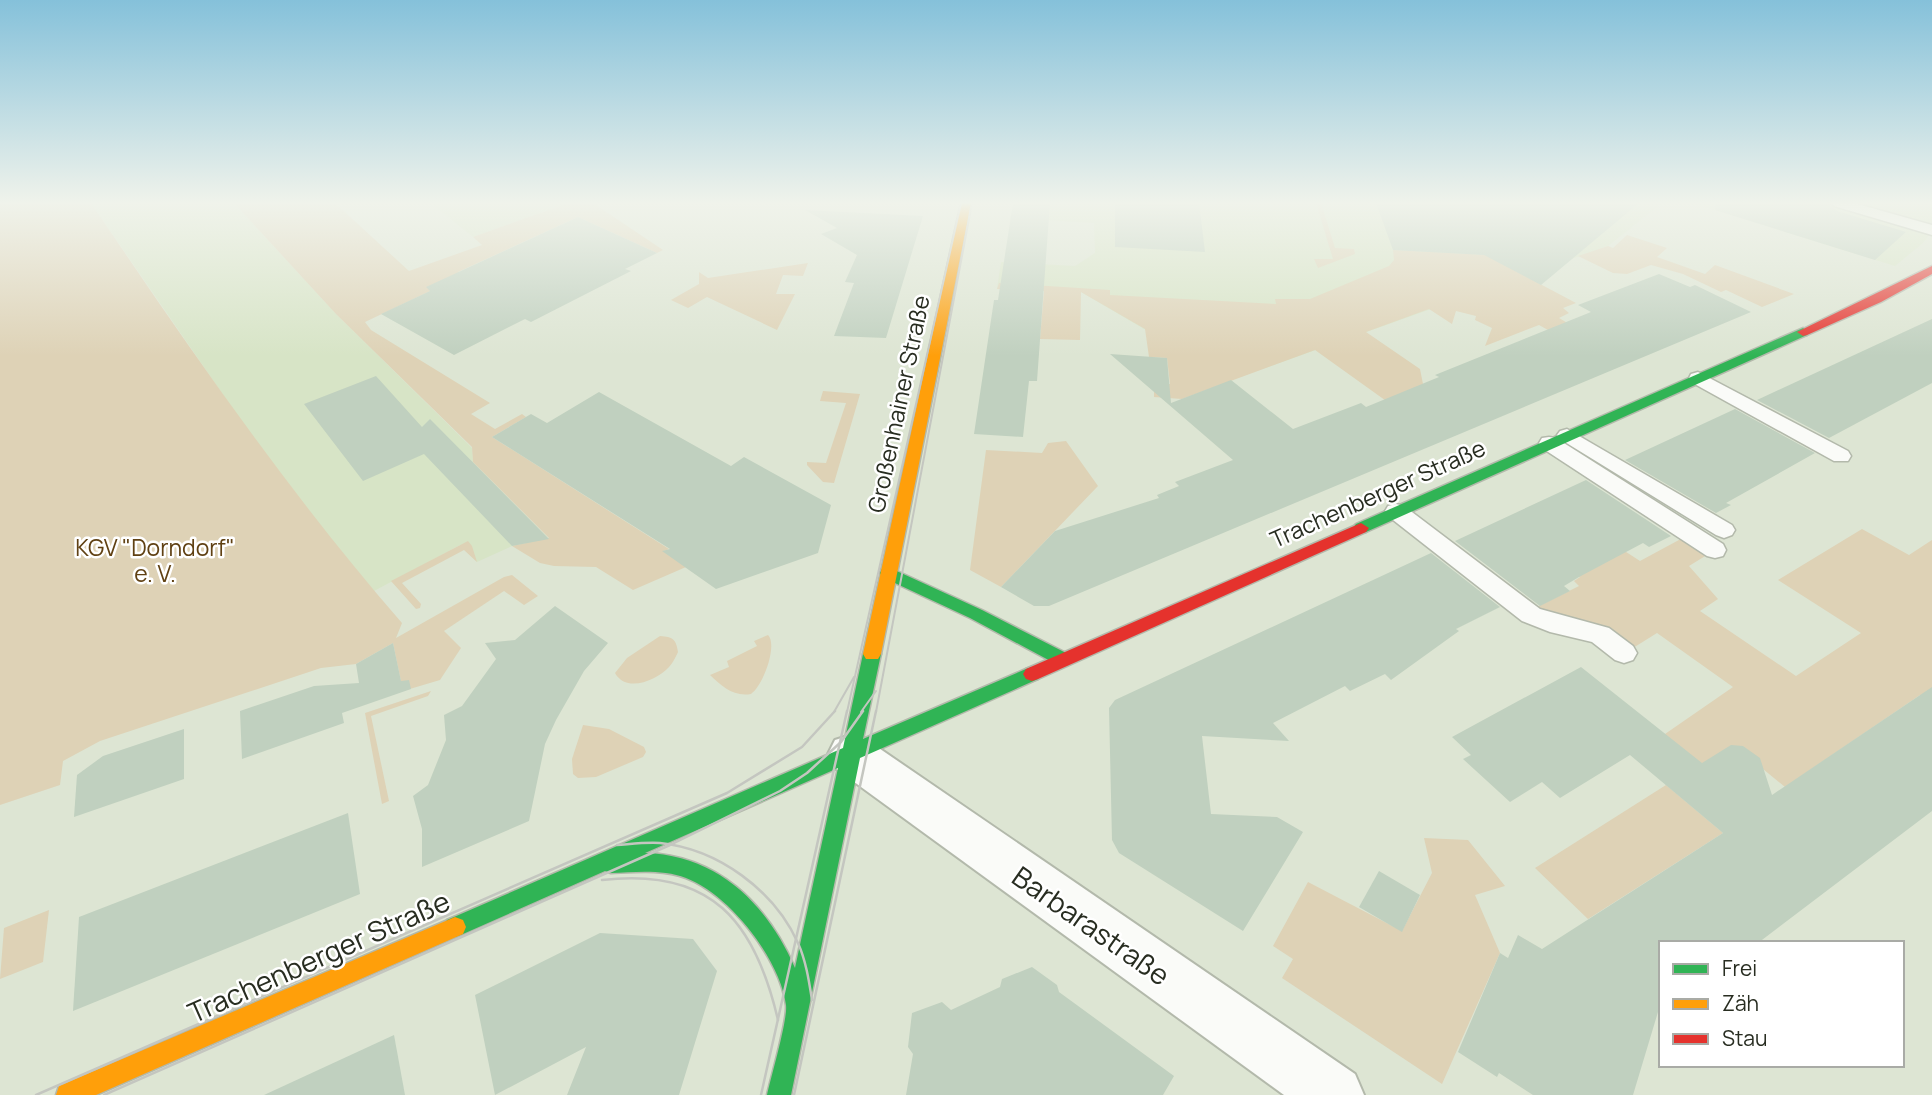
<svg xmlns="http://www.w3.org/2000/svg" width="1932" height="1095" font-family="Manrope,sans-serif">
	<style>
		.built { fill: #d7e4c6 }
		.green { fill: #ded2b6 }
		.building { fill: #c0d0bf }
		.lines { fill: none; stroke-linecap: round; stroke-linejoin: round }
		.lane-casing { stroke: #b3b9ab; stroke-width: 3 }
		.street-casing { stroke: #b3b9ab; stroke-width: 4 }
		.fast-casing { stroke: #b3b9ab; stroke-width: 3 }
		.slow-casing { stroke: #b3b9ab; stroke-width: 3 }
		.jam-casing { stroke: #b3b9ab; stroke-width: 3 }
		.lane { fill: #fafbf8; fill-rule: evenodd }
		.street { fill: #fafbf8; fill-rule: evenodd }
		.fast { fill: #30b455; fill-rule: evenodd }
		.slow { fill: #ff9f0a; fill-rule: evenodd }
		.jam { fill: #e5322d; fill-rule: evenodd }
		.tram-far1 { stroke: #c4c6c0; stroke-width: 2 }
		.tram { stroke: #c4c6c0; stroke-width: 2.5 }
		.labels { text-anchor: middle; stroke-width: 5; stroke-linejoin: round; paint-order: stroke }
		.street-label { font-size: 23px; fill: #282d21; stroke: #fff }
		.park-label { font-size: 23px; fill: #604113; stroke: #fff }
		.near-street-label { font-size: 28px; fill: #282d21; stroke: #fff }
	</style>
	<rect width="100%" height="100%" fill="#dde5d3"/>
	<g class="built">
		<path d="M91 203H234L336 314 472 448 473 462 549 539 512 546 477 562 460 545 374 591 341 553 246 428Z"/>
		<path d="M431 203H568L473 237Z"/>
		<path d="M1013 203H1662L1608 246 1231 380 1081 292 997 289 1001 262 1075 266 1095 253 1094 223 1010 218Z"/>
		<path d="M1692 203H1932V231L1923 243 1895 266Z"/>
	</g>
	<g class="green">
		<path d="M0 203H91C189 348 287 491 402 623L396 638 504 577 512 575 538 596 524 605 504 591 444 631 461 648 440 680 403 691 393 643 356 664 321 668 100 741 63 761 60 785 0 805Z"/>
		<path d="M234 203H335L409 271 482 245 473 237 568 203H593L663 250 657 253 578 217 458 272 464 275 365 322 371 330 490 403 471 414 495 429 522 414 526 417 492 437 669 549 664 551 686 567 633 590 596 567 554 566 540 563 512 546 549 538 473 462 472 447 336 314Z"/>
		<path d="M1316 203H1321L1335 248 1354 249 1355 254 1318 268 1314 259H1333Z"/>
		<path d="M1627 235 1667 248 1657 257 1705 274 1715 265 1794 294 1762 307 1726 290 1721 292 1683 274 1651 265 1627 274 1613 273 1578 256 1608 246 1613 248Z"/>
		<path d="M1393 250 1546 258 1525 276 1576 303 1563 308 1569 313 1559 318 1576 328 1557 335 1539 325 1485 346 1492 328 1475 320 1476 316 1456 311 1452 324 1429 309 1366 332 1420 369 1424 389 1389 403 1315 350 1182 399 1154 397V384H1170L1167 358 1149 357 1145 329 1081 292 1080 340 1040 339 1044 291 997 289 999 283 1110 290V295L1276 304 1275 299H1310L1389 266 1394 260Z"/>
		<path d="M808 263 803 276 783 275 776 294H795L777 330 707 297 688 308 671 300 699 284V272L708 278Z"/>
		<path d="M823 391 860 394 834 483 823 482 807 465V462L826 463 846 403 820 401Z"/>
		<path d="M1066 441 1098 486 1001 587 970 570 986 450 1042 453 1048 443Z"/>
		<path d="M1862 529 1909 555 1932 540V703L1920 695 1785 787 1763 769 1671 782 1665 734 1733 687 1657 633 1633 648 1552 617 1537 607 1579 586 1574 581 1580 577 1572 572 1620 548 1640 561 1690 534 1715 550 1689 566 1718 599 1700 611 1796 676 1861 633 1778 580Z"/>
		<path d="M468 541 472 546 477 562 464 550 402 583 421 604 420 608 416 609 391 581Z"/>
		<path d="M768 635C778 645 763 686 751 694 733 697 722 686 710 675L729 667 727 661 757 646 754 641Z"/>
		<path d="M660 636C673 637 676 639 678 652 676 656 673 663 669 667 656 681 626 693 615 673L627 658Z"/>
		<path d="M431 691 428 696 371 716 389 801 382 804 365 713Z"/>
		<path d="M583 725 609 729 644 747 646 752 643 757 596 777 578 778 573 774 572 759Z"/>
		<path d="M1666 785 1723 833 1588 919 1535 868Z"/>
		<path d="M1424 838 1468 840 1505 886 1475 895 1500 953 1442 1084 1282 978 1293 959 1273 946 1308 882 1402 931 1432 873Z"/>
		<path d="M49 910 43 962 0 979 4 928Z"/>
	</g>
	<g class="building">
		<path d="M1013 203H1050L1037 381H1029L1023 437 974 434 994 300H998Z"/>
		<path d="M1115 203H1199L1205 252 1115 247Z"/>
		<path d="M1376 203H1639L1541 285 1484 255 1393 250Z"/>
		<path d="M1716 203H1827L1837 211 1906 232 1875 260 1715 210Z"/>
		<path d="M805 210 923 216 886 338 834 336 854 283 845 282 857 255 821 234 837 228Z"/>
		<path d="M578 217 657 253 625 269 631 271 531 322 525 319 454 355 381 314 430 291 426 287Z"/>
		<path d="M1659 274 1690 287 1695 285 1751 312 1049 606H1034L1001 587 1055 531 1159 498 1157 495 1179 486 1175 482 1233 460 1110 354 1167 358 1171 403 1231 380 1293 429 1361 403 1366 407 1439 377 1435 375 1591 312 1578 305Z"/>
		<path d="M1932 319V383L1829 438 1757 400Z"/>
		<path d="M376 376 422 427 430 419 549 539 512 546 424 454 363 481 304 404Z"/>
		<path d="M599 392 731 466 744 457 831 505 818 553 716 589 662 551 670 549 492 437 531 414 547 423Z"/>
		<path d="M1735 409 1815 453 1726 503 1731 505 1716 513 1625 460Z"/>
		<path d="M1586 480 1671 536 1649 547 1643 543 1579 577 1564 586 1570 591 1540 606 1455 541Z"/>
		<path d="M1431 553 1500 607 1456 629 1459 631 1391 680 1385 674 1350 691 1345 686 1273 723 1289 741 1202 736 1211 814 1277 817 1303 832 1243 931 1119 853 1112 840 1109 708 1115 700Z"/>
		<path d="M555 606 608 643 584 671 556 720 545 744 529 821 422 867V829L413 796 428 785 446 740 444 715 462 706 496 659 485 643 515 640Z"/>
		<path d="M393 643 401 681 409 680 411 689 342 713 344 723 242 759 240 711 314 686 359 683 356 664Z"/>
		<path d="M1581 667 1702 763 1731 745 1743 746 1760 758 1772 795 1932 687V811L1758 943H1661V1002L1633 1095H1533L1499 1073 1497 1077 1458 1052 1500 953 1508 958 1518 935 1542 949 1723 833 1630 755 1560 798 1542 782 1510 802 1463 759 1471 755 1452 737Z"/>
		<path d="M184 729V779L74 817 77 775 103 756Z"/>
		<path d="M348 813 360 894 73 1011 79 917Z"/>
		<path d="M1379 871 1420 895 1402 932 1359 907Z"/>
		<path d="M600 933 693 939 717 971 679 1095H567L586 1047 495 1095 475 995Z"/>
		<path d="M1032 967 1057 985 1059 992 1174 1076 1163 1095H906L913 1054 908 1047 912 1013 942 1002 951 1010 1000 987 1002 979Z"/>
		<path d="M394 1035 405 1095H264Z"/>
	</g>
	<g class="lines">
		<g class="lane-casing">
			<g id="lane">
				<path d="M1832 203H1854L1932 225V235L1834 206Z"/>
				<path d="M1698 372 1848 451 1851 456 1848 461H1834L1691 382 1689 378 1691 374Z"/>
				<path d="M1567 429 1732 525 1735 530 1732 535 1724 538 1716 535 1560 439 1557 435 1560 431Z"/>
				<path d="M1549 437 1556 438 1723 544 1726 550 1723 556 1715 558 1707 556 1542 448 1539 443 1542 438Z"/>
				<path d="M1396 504 1404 506 1540 609 1609 628 1633 646 1637 653 1633 660 1624 663 1615 660 1592 642 1550 632 1522 621 1388 516 1385 511 1388 506Z"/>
			</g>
		</g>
		<g class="street-casing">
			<path id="street" d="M851 735 867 740 1355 1074 1364 1095H1284L835 768 828 754 835 740Z"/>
		</g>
		<g class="fast-casing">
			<g id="fast">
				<path d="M1803 328 1809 332 1807 335 1366 532 1361 533 1353 528 1356 524Z"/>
				<path d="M888 567 982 610 1068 654 1071 659 1068 664 1062 666 1056 664 970 618 882 577 880 573 882 569Z"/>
				<path d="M872 647 878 649 881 654 863 739 1026 669 1032 667 1038 669 1041 674 1038 679 860 758 791 1095H767C771 1077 788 1019 786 1005 780 959 729 894 686 878 663 869 635 872 611 873L605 871 463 934 455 937 447 934 444 927 447 920 843 748 863 654 866 649ZM838 768 795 968C767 904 718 855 645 853Z"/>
			</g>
		</g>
		<g class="slow-casing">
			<g id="slow">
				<path d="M961 203H971L881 654 878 659H866L863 654Z"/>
				<path d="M455 917 463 920 466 927 463 934 96 1095H56L59 1086Z"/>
			</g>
		</g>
		<g class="jam-casing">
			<g id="jam">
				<path d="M1932 266V274L1881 302 1807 335 1803 336 1797 332Z"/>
				<path d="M1361 523 1369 528 1366 532 1038 679 1032 681 1026 679 1023 674 1026 669Z"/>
			</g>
		</g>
		<use href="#lane" class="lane"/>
		<use href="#street" class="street"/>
		<use href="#fast" class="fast"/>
		<use href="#slow" class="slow"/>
		<use href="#jam" class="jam"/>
		<g class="tram-far1">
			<path d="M834 712 854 677"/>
			<path d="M847 712 961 203"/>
			<path d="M861 712 876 691"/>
			<path d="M876 712 972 203"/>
		</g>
		<g class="tram">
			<path d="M617 845C631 844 646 842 660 843 718 849 774 890 798 943 806 961 809 981 812 1000"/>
			<path d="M602 880C711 867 755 921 778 1020"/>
			<path d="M36 1095 727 793 802 747 835 711"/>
			<path d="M104 1095 670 845 780 791 807 773 841 742 863 711"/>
			<path d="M761 1095 847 711"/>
			<path d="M794 1095 876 711"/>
		</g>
	</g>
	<linearGradient id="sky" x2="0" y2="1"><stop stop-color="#85c1da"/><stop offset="0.57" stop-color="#f0f3eb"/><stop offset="1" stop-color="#f0f3eb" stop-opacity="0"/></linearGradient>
	<rect width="1932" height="356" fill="url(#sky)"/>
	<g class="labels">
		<g class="street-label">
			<text transform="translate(899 404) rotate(-78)" y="8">Großenhainer Straße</text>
			<text transform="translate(1378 494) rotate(-24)" y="8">Trachenberger Straße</text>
		</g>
		<g class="park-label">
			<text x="155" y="556">KGV "Dorndorf"<tspan x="155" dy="26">e. V.</tspan></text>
		</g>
		<g class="near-street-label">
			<text transform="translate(1091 926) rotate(35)" y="10">Barbarastraße</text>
			<text transform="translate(319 957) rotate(-24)" y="10">Trachenberger Straße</text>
		</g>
	</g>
	<rect x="1659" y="941" width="245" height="126" fill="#ffffff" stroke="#a9aba6" stroke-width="2"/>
	<rect x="1673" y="964" width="35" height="10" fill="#30b455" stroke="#a9aba6" stroke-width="2"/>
	<text x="1722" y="976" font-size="21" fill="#282d21">Frei</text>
	<rect x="1673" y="999" width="35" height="10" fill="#ff9f0a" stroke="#a9aba6" stroke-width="2"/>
	<text x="1722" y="1011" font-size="21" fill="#282d21">Zäh</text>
	<rect x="1673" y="1034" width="35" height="10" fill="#e5322d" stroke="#a9aba6" stroke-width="2"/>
	<text x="1722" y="1046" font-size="21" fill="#282d21">Stau</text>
</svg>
